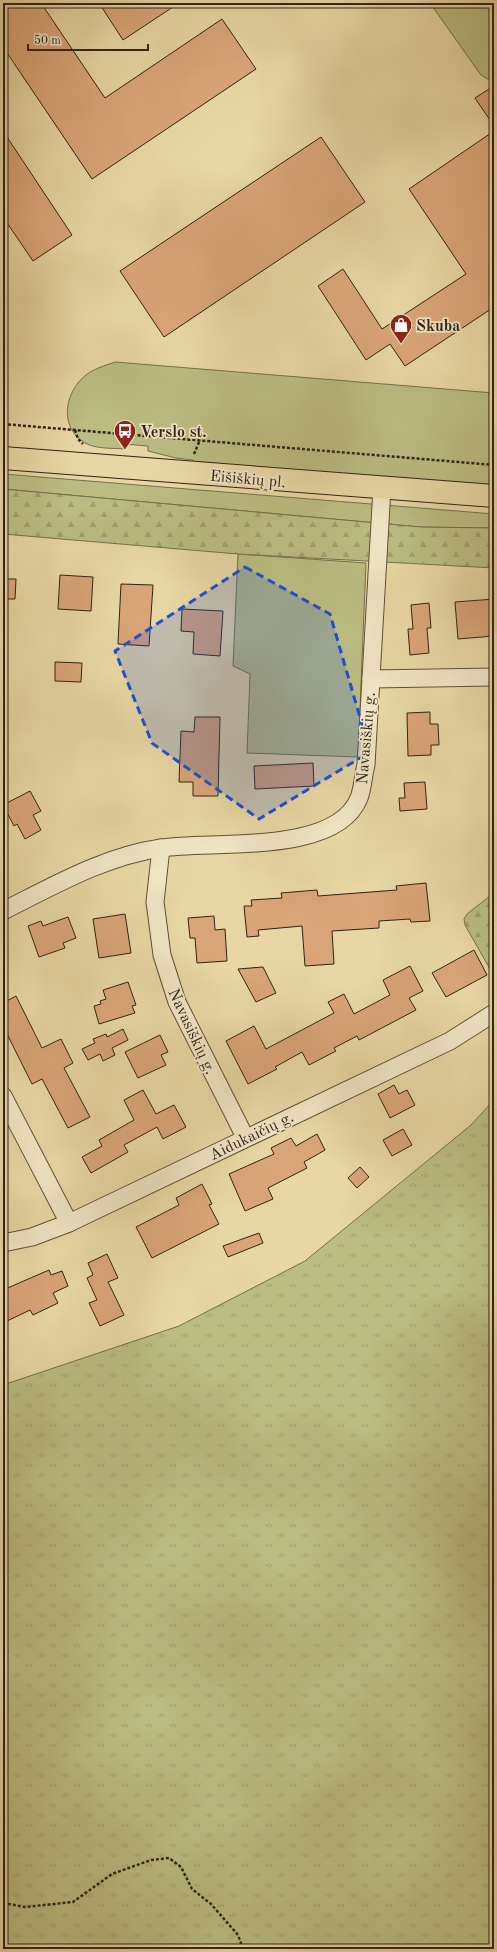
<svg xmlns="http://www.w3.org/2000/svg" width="497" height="1952" font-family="'Old Standard TT',serif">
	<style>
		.grass { fill: #bbbd82; stroke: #76704b }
		.forest { fill: url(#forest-firs); stroke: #76704b }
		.park { fill: url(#park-tufts); stroke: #76704b }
		.building { fill: #daa578; stroke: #322214 }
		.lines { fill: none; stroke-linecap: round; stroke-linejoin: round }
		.minor-casing { stroke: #604f38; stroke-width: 19 }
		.major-casing { stroke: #322214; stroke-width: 24 }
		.path { stroke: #322214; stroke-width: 2.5; stroke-dasharray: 3 2; stroke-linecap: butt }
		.minor { stroke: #f0e5c4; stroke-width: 17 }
		.major { stroke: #e8d7a4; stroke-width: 22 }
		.marked { fill: #1d4ed8; fill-opacity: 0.2; stroke: #1d4ed8; stroke-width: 3; stroke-dasharray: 8 5; stroke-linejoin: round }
		.labels { text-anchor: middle; stroke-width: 3.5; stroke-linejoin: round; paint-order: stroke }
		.poi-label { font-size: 16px; font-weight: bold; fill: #322214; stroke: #f0e5c4; text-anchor: start }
		.street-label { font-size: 16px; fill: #322214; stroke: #f0e5c4 }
	</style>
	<defs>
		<pattern id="forest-firs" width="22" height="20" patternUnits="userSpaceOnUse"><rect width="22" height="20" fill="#bbbd82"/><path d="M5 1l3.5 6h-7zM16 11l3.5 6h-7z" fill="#a1a26f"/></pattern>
		<pattern id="park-tufts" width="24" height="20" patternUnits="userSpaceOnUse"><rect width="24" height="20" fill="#bbbd82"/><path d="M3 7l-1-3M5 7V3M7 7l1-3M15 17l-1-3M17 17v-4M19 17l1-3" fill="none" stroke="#a1a26f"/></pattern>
	</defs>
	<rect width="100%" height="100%" fill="#e8d7a4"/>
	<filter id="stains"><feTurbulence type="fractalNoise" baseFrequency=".005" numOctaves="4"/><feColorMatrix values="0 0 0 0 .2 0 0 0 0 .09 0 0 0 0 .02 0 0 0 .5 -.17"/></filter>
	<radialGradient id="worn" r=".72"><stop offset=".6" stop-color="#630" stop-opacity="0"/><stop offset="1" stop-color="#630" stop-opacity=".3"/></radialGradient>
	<g class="grass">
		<path d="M430 3H492L494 6V83L481 75Z"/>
		<path d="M115 362 494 393V485L196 464 193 460 176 458 148 451V446L124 444V449C112 448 98 449 87 444 56 428 65 386 92 371 99 367 107 365 115 362Z"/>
		<path d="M3 474 494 514V528L421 527 3 489Z"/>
		<path d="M238 554 366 563 358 757 247 753 250 674 233 666Z"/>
	</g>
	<g class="forest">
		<path d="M3 489 421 527 494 528V568L238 554 3 534Z"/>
		<path d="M494 893V976L465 925 464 919 467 914Z"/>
	</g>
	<path class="park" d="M494 1100V1949H3V1385L179 1326 305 1261 471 1125Z"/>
	<g class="building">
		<path d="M3 3H41L105 98 222 19 256 69 92 179 3 47Z"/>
		<path d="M99 3H179L123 40Z"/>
		<path d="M489 89 494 97V126L475 98Z"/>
		<path d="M3 131 72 235 33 261 3 217Z"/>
		<path d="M494 131V307L405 366 390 344 366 360 318 286 343 269 382 329 466 274 409 189Z"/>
		<path d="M321 137 365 202 164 337 120 271Z"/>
		<path d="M60 575 93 577 91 611 58 609Z"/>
		<path d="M3 579H16L15 599H3Z"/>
		<path d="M121 584 153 585 149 646 118 644Z"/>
		<path d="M494 599V636L458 639 455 602Z"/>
		<path d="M429 603 431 628H427L429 653 410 655 408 629H413L411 605Z"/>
		<path d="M182 609 223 611 220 656 193 654 194 632 181 631Z"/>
		<path d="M55 662 82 663 81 682 55 681Z"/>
		<path d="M430 712V724H438L439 745H431V755L408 756 407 713Z"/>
		<path d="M195 717H220L218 796H193V782H179L181 731 194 732Z"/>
		<path d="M313 763 314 786 255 789 254 766Z"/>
		<path d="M425 782 427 809 400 811 399 798H405L404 783Z"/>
		<path d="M30 791 41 811 33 815 41 830 25 839 17 824 14 826 3 805Z"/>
		<path d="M426 883 430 921 411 922 410 919 379 921V928L332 931 334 964 305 966 302 926 258 930 259 936 247 937 244 906H252L251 900 282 898 281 893 317 890 318 896 397 890 396 886Z"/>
		<path d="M125 914 131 953 99 958 93 919Z"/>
		<path d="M214 916 215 930 225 929 227 961 197 963 195 938H190L188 918Z"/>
		<path d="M68 917 76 938 63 943 65 948 39 957 28 926 41 921 43 926Z"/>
		<path d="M474 950 487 975 446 997 432 973Z"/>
		<path d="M410 966 423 991 409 998 416 1010 359 1040 357 1036 334 1048 336 1051 309 1065 302 1052 275 1067 277 1069 248 1084 226 1041 254 1026 266 1049 334 1013 328 1002 344 994 354 1014 390 995 383 980Z"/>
		<path d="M263 967 276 993 256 1002 238 969Z"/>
		<path d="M128 982 136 1005 132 1006 135 1013 99 1024 94 1006 101 1004 100 1001 106 999 103 990Z"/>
		<path d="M16 996 42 1048 61 1039 73 1063 64 1068 90 1117 68 1128 42 1079 32 1084 3 1026V1003Z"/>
		<path d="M123 1029 128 1040 112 1048 115 1055 103 1061 100 1054 88 1060 82 1049 95 1043 93 1039 106 1034 107 1037Z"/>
		<path d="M160 1035 168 1052 161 1055 166 1065 138 1078 125 1052Z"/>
		<path d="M394 1085 399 1094 407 1090 415 1105 390 1118 378 1094Z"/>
		<path d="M143 1090 156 1114 174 1105 186 1127 163 1139 157 1127 124 1145 128 1152 91 1173 82 1157 102 1146 99 1140 134 1120 124 1100Z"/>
		<path d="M403 1129 412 1145 392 1156 383 1140Z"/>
		<path d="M317 1134 325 1150 304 1162 307 1168 268 1188 273 1199 245 1211 229 1174 274 1154 271 1148 291 1138 296 1146Z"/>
		<path d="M360 1167 369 1177 357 1188 348 1178Z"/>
		<path d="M202 1184 212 1204 209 1205 219 1224 152 1258 136 1227 179 1205 176 1198Z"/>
		<path d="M259 1233 263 1243 228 1257 223 1246Z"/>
		<path d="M107 1254 118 1278 108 1282 124 1315 100 1326 89 1303 97 1300 87 1278 93 1275 88 1263Z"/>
		<path d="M49 1270 51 1275 62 1271 68 1286 53 1293 58 1303 33 1315 30 1310 7 1321 3 1311V1290Z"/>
	</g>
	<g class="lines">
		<g class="minor-casing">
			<g id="minor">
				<path d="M371 679 494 677"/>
				<path d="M161 848 155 902 162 955 177 1002 245 1137"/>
				<path d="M3 911C53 886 105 856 161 848 211 840 336 856 359 798 363 788 363 776 366 765L382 488"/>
				<path d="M3 1096 69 1223"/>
				<path d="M3 1243 32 1237 69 1223 450 1041 494 1013"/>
			</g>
		</g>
		<g class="major-casing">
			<path id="major" d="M3 458 494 496"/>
		</g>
		<g class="path">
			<path d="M3 424 494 465"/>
			<path d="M75 430 78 439 83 444"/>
			<path d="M194 454 200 440"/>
			<path d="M3 1903 25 1907 73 1902 112 1874 151 1860 169 1858 181 1867 192 1889 211 1904 238 1935 243 1949"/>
		</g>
		<use href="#minor" class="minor"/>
		<use href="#major" class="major"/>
	</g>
	<path class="marked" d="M245 567 330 614 370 752 259 819 152 743 115 651Z"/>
	<defs>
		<g id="shop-pin" transform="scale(1.15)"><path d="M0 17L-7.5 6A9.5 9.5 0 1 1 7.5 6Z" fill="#8f2418" stroke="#f0e5c4"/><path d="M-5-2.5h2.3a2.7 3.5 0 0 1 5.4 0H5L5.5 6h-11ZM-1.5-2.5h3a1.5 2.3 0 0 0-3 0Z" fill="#fff"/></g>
		<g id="bus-pin" transform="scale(1.15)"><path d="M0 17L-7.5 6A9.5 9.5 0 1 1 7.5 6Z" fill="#8f2418" stroke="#f0e5c4"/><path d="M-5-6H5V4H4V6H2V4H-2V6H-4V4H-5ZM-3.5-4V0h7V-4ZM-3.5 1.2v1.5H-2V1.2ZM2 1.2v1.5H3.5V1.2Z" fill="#fff"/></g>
	</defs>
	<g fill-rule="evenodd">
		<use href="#shop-pin" x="401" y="325"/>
		<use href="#bus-pin" x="125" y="431"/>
	</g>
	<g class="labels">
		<g class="poi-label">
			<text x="416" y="331">Skuba</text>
			<text x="140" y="437">Verslo st.</text>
		</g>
		<g class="street-label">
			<text transform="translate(248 478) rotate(5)" y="6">Eišiškių pl.</text>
			<text transform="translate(365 738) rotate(-85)" y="6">Navasiškių g.</text>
			<text transform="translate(193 1031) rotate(65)" y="6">Navasiškių g.</text>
			<text transform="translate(251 1135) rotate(-26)" y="6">Aidukaičių g.</text>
		</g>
	</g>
	<rect width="497" height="1952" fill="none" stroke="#e8d7a4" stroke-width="16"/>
	<rect x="4" y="4" width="489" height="1944" fill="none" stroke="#322214" stroke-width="2"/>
	<rect x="8" y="8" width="481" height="1936" fill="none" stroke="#322214"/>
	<path d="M28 44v6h120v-6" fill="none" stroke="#322214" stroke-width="2"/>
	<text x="34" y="44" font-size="12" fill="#322214" stroke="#f0e5c4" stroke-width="3" paint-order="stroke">50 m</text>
	<rect width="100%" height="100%" filter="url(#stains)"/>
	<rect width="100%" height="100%" fill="url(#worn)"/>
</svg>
